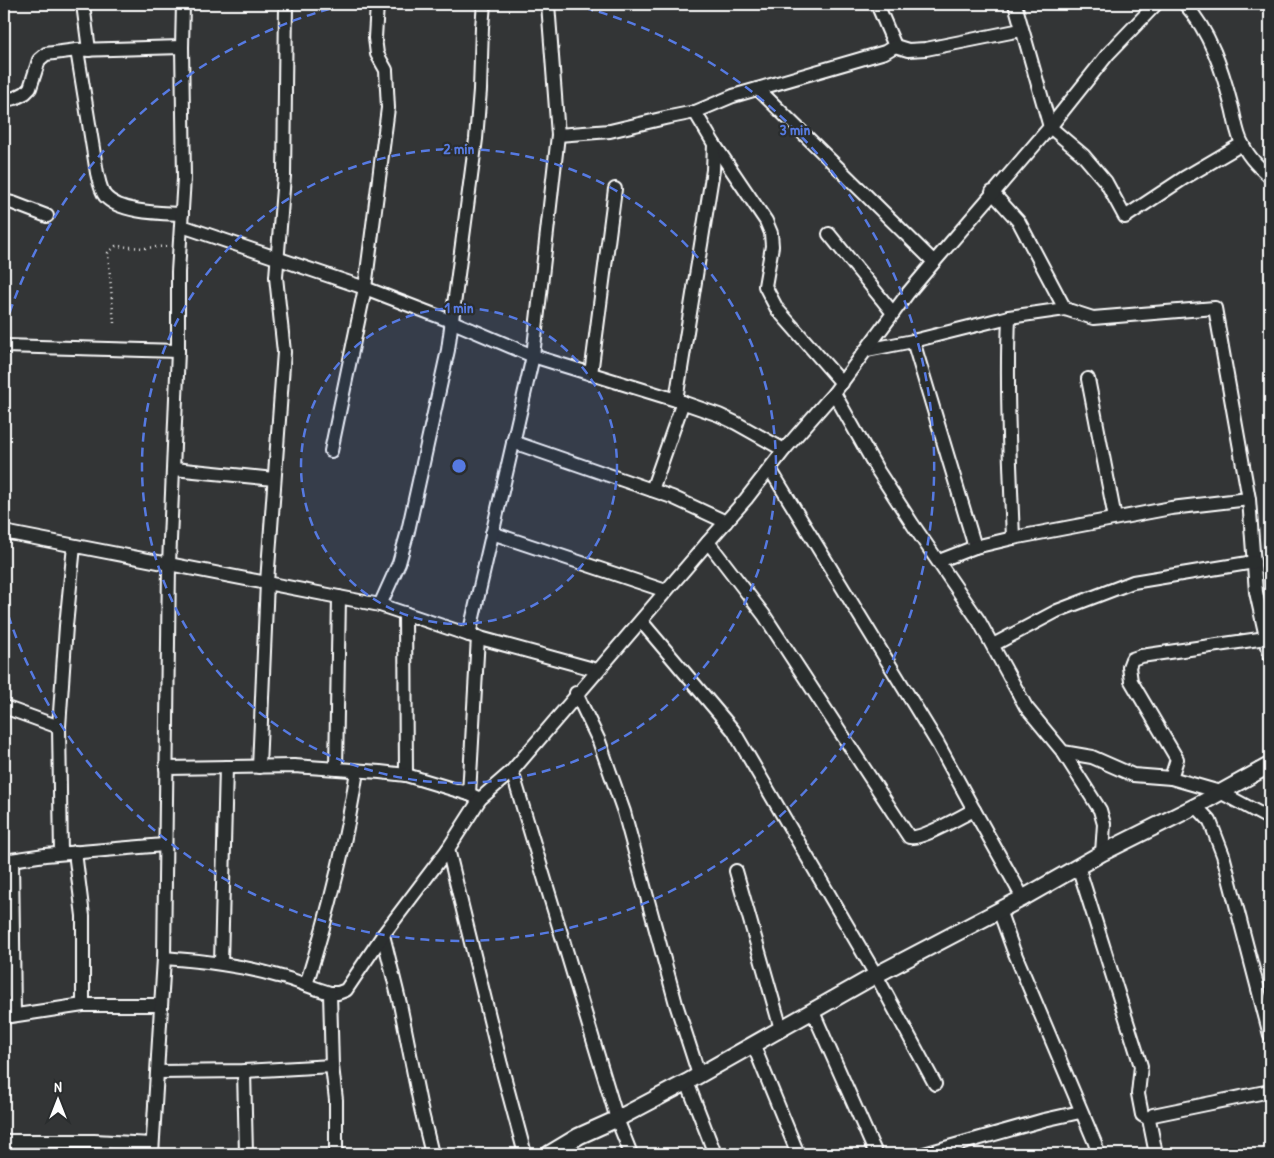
<svg xmlns="http://www.w3.org/2000/svg" width="1274" height="1158" font-family="'Patrick Hand',sans-serif">
	<style>
		.lines { fill: none; stroke-linecap: round; stroke-linejoin: round }
		.minor-casing { stroke: #fff; stroke-width: 16 }
		.tertiary-casing { stroke: #fff; stroke-width: 19 }
		.path { stroke: #fff; stroke-width: 2.5; stroke-dasharray: 1 4; stroke-linecap: butt }
		.minor { stroke: #2a2d2e; stroke-width: 12 }
		.tertiary { stroke: #2a2d2e; stroke-width: 15 }
		.ring { fill: none; stroke: #567ae2; stroke-width: 2.5; stroke-dasharray: 9 6 }
		.centre { fill: #567ae2; stroke: #2a2d2e; stroke-width: 2.5 }
		.ring-label { font-size: 15px; text-anchor: middle; font-weight: bold; fill: #567ae2; stroke: #2a2d2e; stroke-width: 4.5; stroke-linejoin: round; paint-order: stroke }
	</style>
	<rect width="100%" height="100%" fill="#333536"/>
	<filter id="ink" filterUnits="userSpaceOnUse"><feTurbulence type="fractalNoise" baseFrequency=".02" numOctaves="2"/><feDisplacementMap in="SourceGraphic" scale="10" xChannelSelector="R" yChannelSelector="G"/><feConvolveMatrix kernelMatrix="1 2 1 2 8 2 1 2 1" color-interpolation-filters="sRGB"/></filter>
	<g filter="url(#ink)">
		<g class="lines">
			<g class="minor-casing">
				<g id="minor">
					<path d="M83 4 89 50"/>
					<path d="M877 4 895 46"/>
					<path d="M1015 4 1050 127 1083 155 1106 182 1125 217 1184 178 1242 144"/>
					<path d="M1185 4C1210 32 1222 69 1231 104 1235 117 1236 134 1243 145 1249 158 1260 168 1270 177"/>
					<path d="M77 50 97 173C99 181 100 189 105 196 120 213 161 213 182 214"/>
					<path d="M758 89 934 262"/>
					<path d="M4 100 15 98 25 93 30 88 39 60 46 54 77 50 182 47"/>
					<path d="M558 135 610 131 665 118 695 112 733 96 885 52 895 46 908 50 926 49 1021 30"/>
					<path d="M714 144 766 221 771 233 772 246 765 286 777 309 842 383"/>
					<path d="M992 192 1019 222 1065 309 1093 318 1215 308 1249 499 1256 592 1270 655"/>
					<path d="M4 201 13 203 47 216"/>
					<path d="M182 226 365 288 453 322 533 356 676 400 719 415 736 423 784 450"/>
					<path d="M829 234 893 313"/>
					<path d="M1009 317C1006 391 1010 464 1013 538"/>
					<path d="M913 341 975 547"/>
					<path d="M4 346 178 351"/>
					<path d="M867 350 913 341 1009 317 1065 309"/>
					<path d="M591 374 615 189"/>
					<path d="M1088 379 1115 518"/>
					<path d="M834 393 878 471 913 525 979 621 1026 707 1063 752 1092 757 1133 775 1171 778 1220 792 1270 819"/>
					<path d="M676 400 713 170 714 144 695 112"/>
					<path d="M513 442 672 497 726 522"/>
					<path d="M331 451 365 288 388 108 386 70 377 54 375 38 377 4"/>
					<path d="M174 469 274 479"/>
					<path d="M770 469 938 744 974 810"/>
					<path d="M652 490 683 402"/>
					<path d="M4 532 380 605 469 635 597 670"/>
					<path d="M492 533 666 591"/>
					<path d="M708 542 764 615 909 837C922 840 961 816 974 810L1023 898"/>
					<path d="M939 561 975 547 1013 538 1171 508 1249 499"/>
					<path d="M380 605 399 563 408 531 448 350 476 139 480 90 482 27 484 4"/>
					<path d="M405 613 406 775"/>
					<path d="M641 621 733 730 876 975 935 1084"/>
					<path d="M469 635 533 356 558 135 548 4"/>
					<path d="M993 645 1057 611 1133 582 1254 562"/>
					<path d="M576 693 599 741 624 812 676 1004 699 1075"/>
					<path d="M4 707 59 727"/>
					<path d="M1063 752 1100 810 1104 824 1102 853"/>
					<path d="M259 767 267 582 284 352 276 277 284 176 286 4"/>
					<path d="M166 768 294 766 380 772 406 775 469 794 480 799"/>
					<path d="M336 768 339 597"/>
					<path d="M512 771 617 1119 631 1154"/>
					<path d="M1171 778 1177 759 1131 681 1129 667 1132 659 1141 656 1266 638"/>
					<path d="M469 794 478 637"/>
					<path d="M1196 806 1210 821 1223 855 1270 1035"/>
					<path d="M448 849 500 1061 525 1154"/>
					<path d="M75 852 83 916V1005"/>
					<path d="M61 853 59 727 66 626 74 546"/>
					<path d="M12 860 14 1015"/>
					<path d="M4 861 45 855 164 845"/>
					<path d="M1078 866 1141 1066 1138 1094 1142 1115 1149 1119"/>
					<path d="M736 871 781 1029"/>
					<path d="M999 910 1013 949 1095 1143 1098 1154"/>
					<path d="M383 935 400 1004 421 1109 432 1154"/>
					<path d="M164 958C203 961 241 965 278 976 296 980 312 988 330 993H338L346 990 383 935 448 849 480 799 512 771 708 542 746 499 784 450 834 393 908 293 934 262 1050 127 1108 54 1156 4"/>
					<path d="M221 963 226 767"/>
					<path d="M306 985C328 915 346 844 357 771"/>
					<path d="M330 993 332 1066 336 1100V1154"/>
					<path d="M813 1012 876 1154"/>
					<path d="M4 1017 83 1005H161"/>
					<path d="M753 1044 798 1154"/>
					<path d="M244 1071 246 1154"/>
					<path d="M158 1072 244 1071 332 1066"/>
					<path d="M687 1082 715 1154"/>
					<path d="M4 1141H94L152 1144"/>
					<path d="M152 1154 164 958 169 564 178 351V272L184 178 182 47 183 4"/>
					<path d="M924 1154 1044 1120 1080 1112"/>
					<path d="M1156 1154 1149 1119 1153 1115 1270 1091"/>
				</g>
			</g>
			<g class="tertiary-casing">
				<path id="tertiary" d="M549 1154 579 1136 617 1119 687 1082 876 975 1023 898 1102 853 1196 806 1270 765"/>
			</g>
			<path class="path" d="M114 323 108 253 116 246 145 248 169 246"/>
			<use href="#minor" class="minor"/>
			<use href="#tertiary" class="tertiary"/>
		</g>
	</g>
	<circle cx="459" cy="466" r="158" fill="#567ae2" fill-opacity=".12"/>
	<g class="ring">
		<circle cx="459" cy="466" r="158"/>
		<circle cx="459" cy="466" r="317"/>
		<path d="M5 327A475 475 0 0 1 348 4M570 4A475 475 0 1 1 5 605"/>
	</g>
	<circle cx="459" cy="466" r="8" class="centre"/>
	<g class="ring-label">
		<text x="795" y="135">3 min</text>
		<text x="459" y="154">2 min</text>
		<text x="459" y="313">1 min</text>
	</g>
	<rect width="1274" height="1158" fill="none" stroke="#2a2d2e" stroke-width="20"/>
	<rect x="10" y="10" width="1254" height="1138" fill="none" stroke="#fff" stroke-width="2" filter="url(#ink)"/>
	<g transform="translate(58 1100)" stroke="#2a2d2e" stroke-width="4" paint-order="stroke">
	<path d="M0-4L9 19L0 12L-9 19Z" fill="#ffffff"/>
	<text y="-8" font-size="14" font-weight="bold" text-anchor="middle" fill="#ffffff">N</text>
	</g>
</svg>
